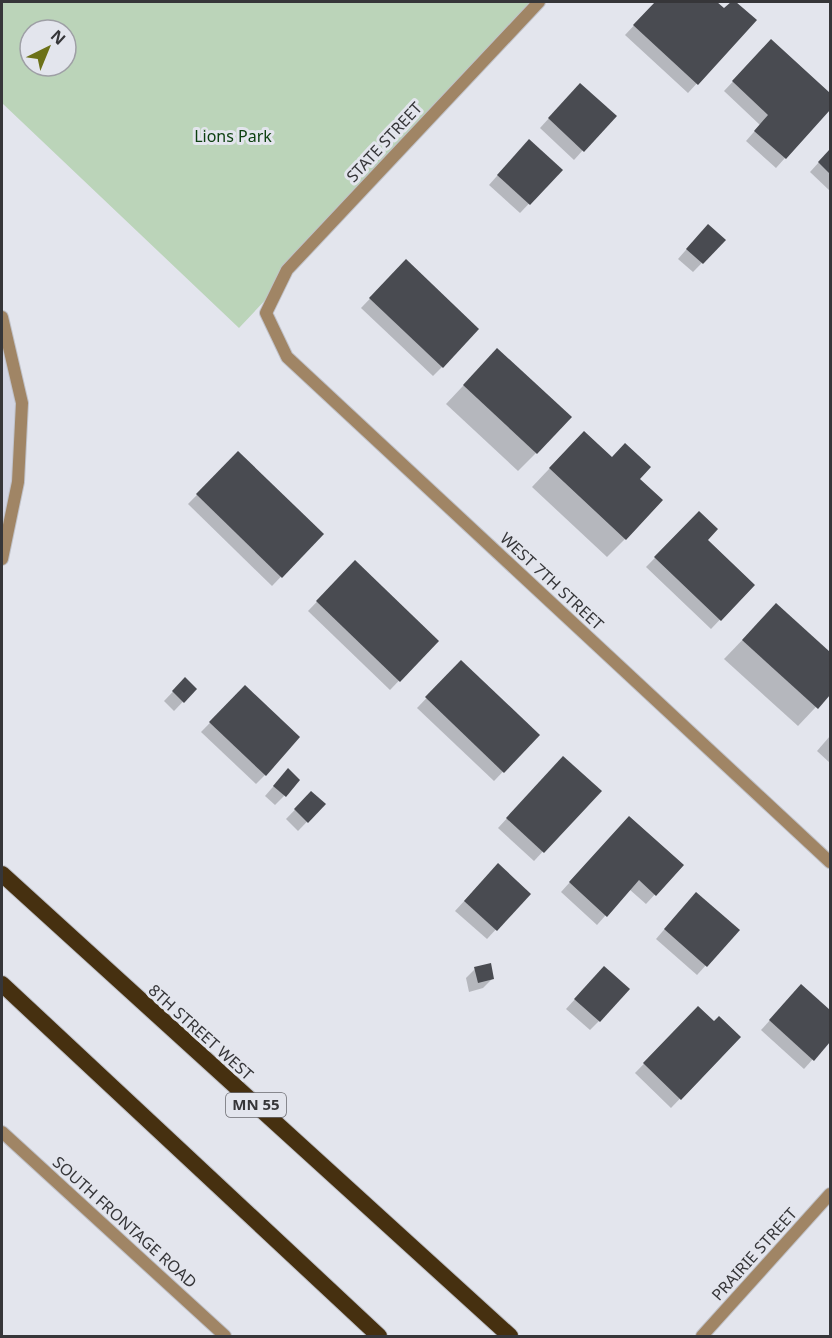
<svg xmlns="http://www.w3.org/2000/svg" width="832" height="1338" font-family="'Noto Sans',sans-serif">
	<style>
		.built { fill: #d2d5e3 }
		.green { fill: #bbd4b9; fill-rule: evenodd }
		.shadow { fill: #0003 }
		.building { fill: #494b51 }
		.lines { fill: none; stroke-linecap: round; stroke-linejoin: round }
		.minor-casing { stroke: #c0c2c9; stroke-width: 14 }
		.trunk-casing { stroke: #c0c2c9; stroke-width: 18 }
		.minor { stroke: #a08565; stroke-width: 12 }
		.trunk { stroke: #463010; stroke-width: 16 }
		.labels { text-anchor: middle; stroke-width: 6; stroke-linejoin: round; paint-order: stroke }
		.shield { fill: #e3e5ed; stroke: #6a6a6f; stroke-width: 1.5 }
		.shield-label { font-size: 15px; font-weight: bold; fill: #363639 }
		.park-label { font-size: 16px; fill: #0d4010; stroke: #e3e5ed }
		.street-label { font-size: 16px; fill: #363639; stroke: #e3e5ed }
	</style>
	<rect width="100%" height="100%" fill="#e3e5ed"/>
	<path class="built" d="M2 317 22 403 18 482 2 559Z"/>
	<path class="green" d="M2 2H545L239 328 2 103ZM30 30H66V66H30Z"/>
	<g class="shadow">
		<path d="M656 2H715L724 10 734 2 755 20 688 93 625 35Z"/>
		<path d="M771 41 830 95V108L776 168 746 141 760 125 724 91Z"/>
		<path d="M571 94 583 150 574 160 540 128Z"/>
		<path d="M520 150 561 170 520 213 489 185Z"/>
		<path d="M830 150V191L810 172Z"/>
		<path d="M699 235 724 240 693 272 678 259Z"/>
		<path d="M406 261 442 367 433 376 361 308Z"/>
		<path d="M479 369 536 453 518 471 446 404Z"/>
		<path d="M566 451 612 459 638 479 625 539 607 557 532 487Z"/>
		<path d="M238 453 322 534 272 586 188 504Z"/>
		<path d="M699 513 705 540 753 585 711 629 646 567Z"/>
		<path d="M355 562 437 641 390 690 308 611Z"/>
		<path d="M776 605 830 654V692L798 726 724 659Z"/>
		<path d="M461 662 538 735 494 781 417 708Z"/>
		<path d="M185 679 195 689 174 711 164 701Z"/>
		<path d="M245 687 265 775 256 784 201 732Z"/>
		<path d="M830 736V763L817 751Z"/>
		<path d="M554 767 599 791 534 861 498 828Z"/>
		<path d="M279 780 284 796 275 805 265 796Z"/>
		<path d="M311 793 324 804 298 831 286 819Z"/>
		<path d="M620 827 682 865 646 904 629 889 597 925 561 892Z"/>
		<path d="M489 874 529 894 487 939 455 911Z"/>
		<path d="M687 903 738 930 697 975 656 939Z"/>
		<path d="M475 969 493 978 483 988 469 992 466 978Z"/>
		<path d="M595 977 599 1021 590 1030 566 1009Z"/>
		<path d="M801 986 830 1012V1040L804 1069 761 1030Z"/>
		<path d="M698 1008 714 1023 739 1037 671 1108 635 1073Z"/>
	</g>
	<g class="building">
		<path d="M655 2H717L724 8 731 2H736L757 20 698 85 633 25Z"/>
		<path d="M771 39 830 93V110L786 159 754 131 768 115 732 81Z"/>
		<path d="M580 83 617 116 584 152 548 118Z"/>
		<path d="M529 139 563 170 530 205 497 175Z"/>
		<path d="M830 149V174L818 162Z"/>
		<path d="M708 224 726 240 703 264 686 249Z"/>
		<path d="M406 259 479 329 443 368 369 298Z"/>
		<path d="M497 348 572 417 537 454 463 385Z"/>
		<path d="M584 431 612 457 625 443 651 467 640 479 663 500 626 540 549 468Z"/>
		<path d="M238 451 324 534 282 578 196 494Z"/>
		<path d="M699 511 718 529 708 540 755 585 721 621 654 557Z"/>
		<path d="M355 560 439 641 400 682 316 601Z"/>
		<path d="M776 603 830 652V695L818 709 742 640Z"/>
		<path d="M461 660 540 735 504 773 425 697Z"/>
		<path d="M185 677 197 689 184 703 172 691Z"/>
		<path d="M245 685 300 737 266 776 209 722Z"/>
		<path d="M563 756 602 791 544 853 506 818Z"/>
		<path d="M288 768 300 780 286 797 273 786Z"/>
		<path d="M311 791 326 804 308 823 294 809Z"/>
		<path d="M629 816 684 865 656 896 639 880 607 917 569 882Z"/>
		<path d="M498 863 531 894 497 931 464 901Z"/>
		<path d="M696 892 740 930 707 967 664 929Z"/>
		<path d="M491 963 494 979 478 983 474 967Z"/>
		<path d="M604 966 630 989 600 1022 574 999Z"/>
		<path d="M801 984 830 1010V1042L814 1061 769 1020Z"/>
		<path d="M698 1006 714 1021 719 1016 741 1037 681 1100 643 1063Z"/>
	</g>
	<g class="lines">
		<g class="minor-casing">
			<g id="minor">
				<path d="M539 2 287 270 266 313 287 357 830 862"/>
				<path d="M2 317 22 403 18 482 2 559"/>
				<path d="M2 1132 225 1336"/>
				<path d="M702 1336 830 1194"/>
			</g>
		</g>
		<g class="trunk-casing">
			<g id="trunk">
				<path d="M2 874 510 1336"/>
				<path d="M2 984 379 1336"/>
			</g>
		</g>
		<use href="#minor" class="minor"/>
		<use href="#trunk" class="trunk"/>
	</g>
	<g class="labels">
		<rect class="shield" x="226" y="1093" width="60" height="24" rx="4.5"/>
		<g class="shield-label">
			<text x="256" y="1110">MN 55</text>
		</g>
		<g class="park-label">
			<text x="233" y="142">Lions Park</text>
		</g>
		<g class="street-label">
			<text transform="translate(384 142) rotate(-47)" y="6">STATE STREET</text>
			<text transform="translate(552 581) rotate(43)" y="6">WEST 7TH STREET</text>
			<text transform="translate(201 1032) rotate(42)" y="6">8TH STREET WEST</text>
			<text transform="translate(125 1222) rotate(42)" y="6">SOUTH FRONTAGE ROAD</text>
			<text transform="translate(754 1254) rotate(-48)" y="6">PRAIRIE STREET</text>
		</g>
	</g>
	<rect width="832" height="1338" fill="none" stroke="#363639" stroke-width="6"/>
	<g transform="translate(48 48) rotate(43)"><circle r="28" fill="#e3e5ed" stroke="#9e9fa5" stroke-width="1.5"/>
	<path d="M0-4.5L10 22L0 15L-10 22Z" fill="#6c7118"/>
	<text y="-9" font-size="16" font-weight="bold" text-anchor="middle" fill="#363639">N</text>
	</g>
</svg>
